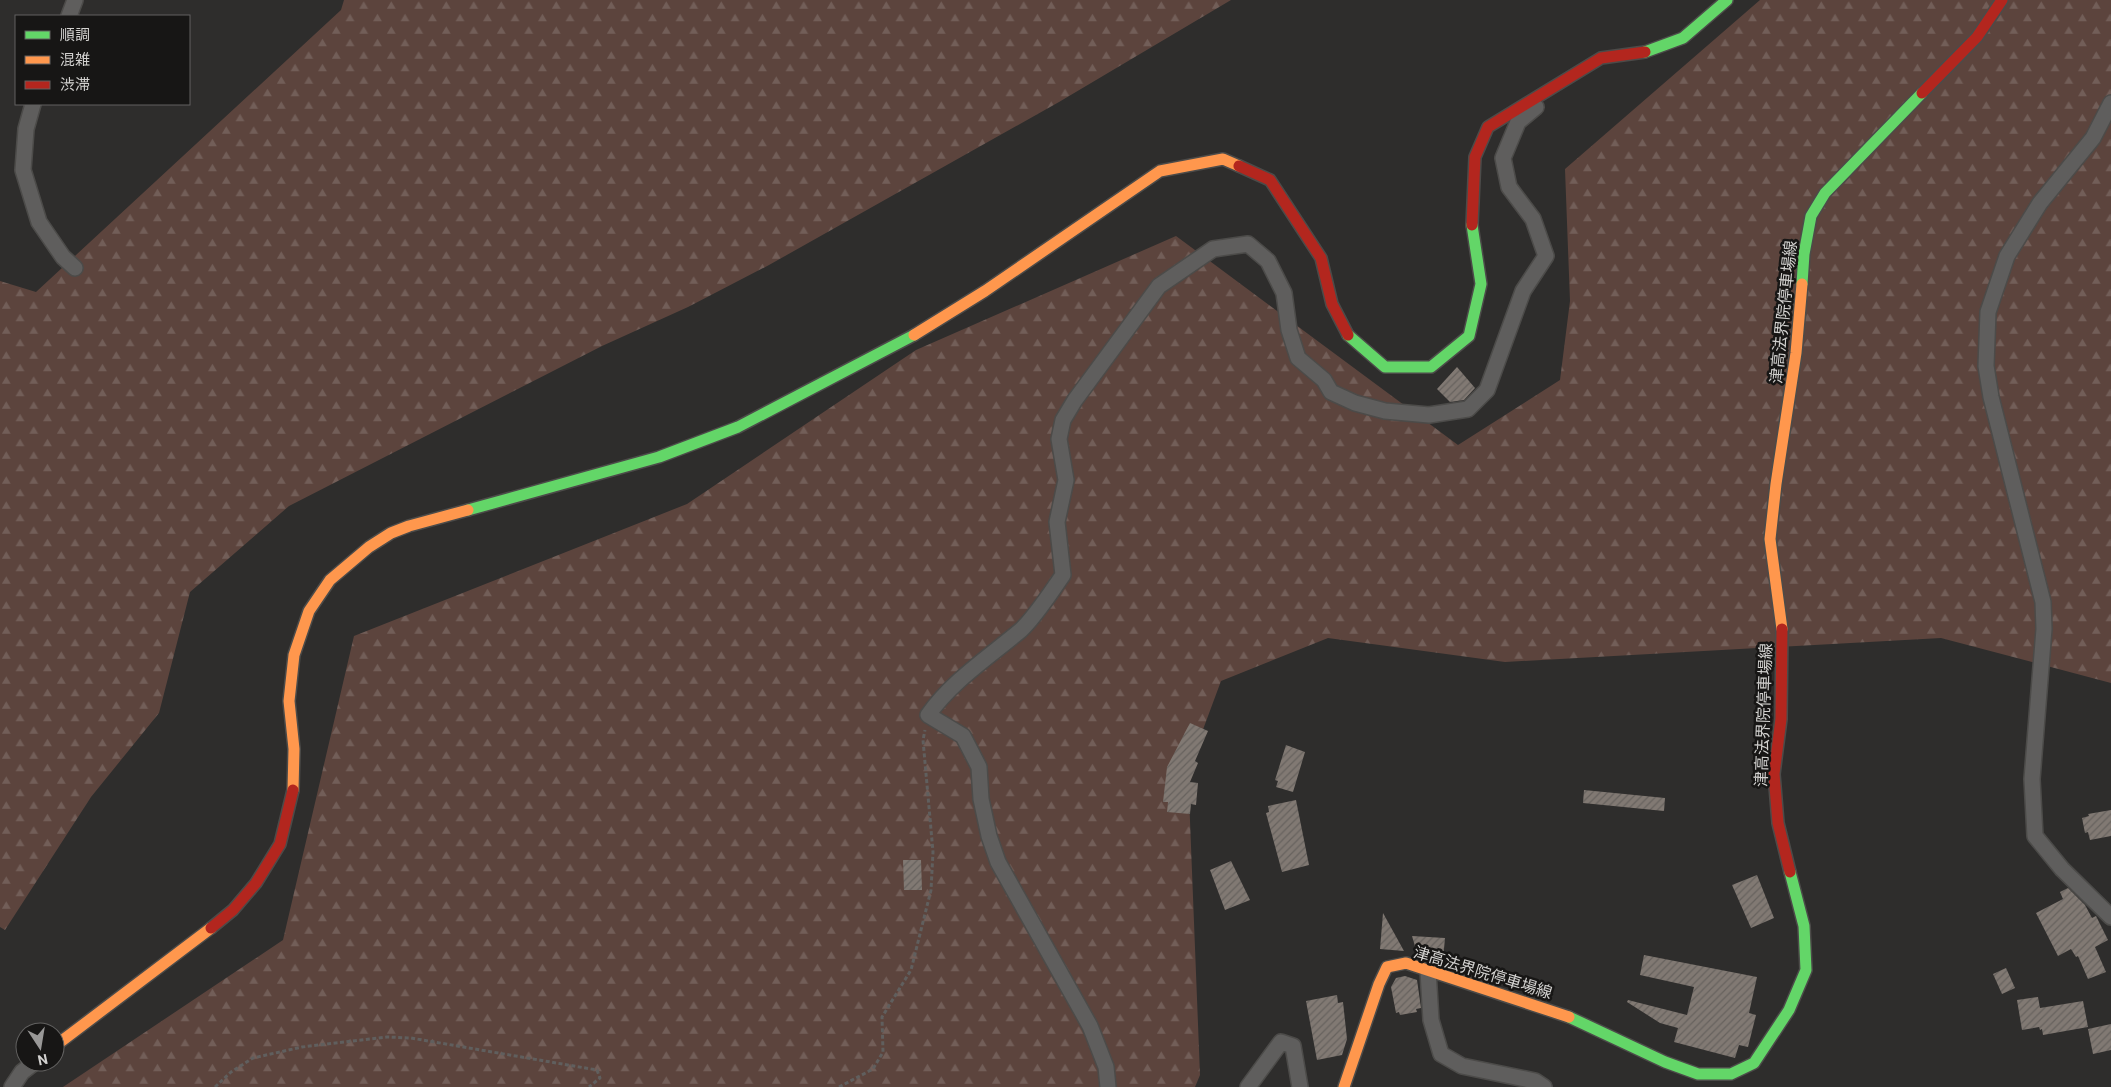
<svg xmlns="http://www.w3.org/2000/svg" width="2111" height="1087" font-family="Roboto,'Noto Sans JP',sans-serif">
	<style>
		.forest { fill: url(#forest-firs) }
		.building { fill: url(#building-hatch) }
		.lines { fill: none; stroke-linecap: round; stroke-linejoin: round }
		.street-casing { stroke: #4c4b49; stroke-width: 18 }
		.fast-casing { stroke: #4c4b49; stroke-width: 14 }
		.slow-casing { stroke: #4c4b49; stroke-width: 14 }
		.jam-casing { stroke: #4c4b49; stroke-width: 14 }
		.path { stroke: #605f5e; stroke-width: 3; stroke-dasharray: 4 2.5; stroke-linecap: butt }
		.street { stroke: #5f5e5d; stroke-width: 15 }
		.fast { stroke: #63d668; stroke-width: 11 }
		.slow { stroke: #ff974d; stroke-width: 11 }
		.jam { stroke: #b3261e; stroke-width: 11 }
		.labels { text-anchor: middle; stroke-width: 5; stroke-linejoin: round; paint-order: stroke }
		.street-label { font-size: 16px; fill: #d3d2d0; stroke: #171615 }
	</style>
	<defs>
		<pattern id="forest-firs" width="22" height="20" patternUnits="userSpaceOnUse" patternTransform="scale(1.25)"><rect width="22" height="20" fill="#5c443d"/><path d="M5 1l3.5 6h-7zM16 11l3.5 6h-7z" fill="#725e58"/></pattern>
		<pattern id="building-hatch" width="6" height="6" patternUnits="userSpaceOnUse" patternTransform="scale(1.25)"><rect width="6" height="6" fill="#817973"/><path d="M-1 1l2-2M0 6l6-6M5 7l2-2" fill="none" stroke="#67625e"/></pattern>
	</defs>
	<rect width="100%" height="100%" fill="#2e2d2c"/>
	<g class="forest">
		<path d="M344 0H1231L1059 102 769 265 688 307 602 346 289 506 190 592 159 713 91 797 5 930 0 927V281L36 292 341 10Z"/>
		<path d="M1760 0H2111V683L1941 638 1505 662 1328 638 1221 681 1188 770 1200 1075 1195 1087H63L283 940 354 636 687 504 916 350 1176 236 1458 445 1560 380 1570 301 1565 169Z"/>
	</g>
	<g class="building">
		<path d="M1457 367 1475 388 1464 400 1450 402 1437 389Z"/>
		<path d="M1190 723 1208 731 1195 761 1198 763 1190 782 1198 783 1196 805 1191 804 1190 814 1167 812 1168 802H1163L1167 767Z"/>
		<path d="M1286 745 1305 752 1293 792 1276 787 1278 781 1275 780Z"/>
		<path d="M1584 790 1665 798 1664 811 1583 803Z"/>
		<path d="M1296 800 1309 865 1282 872 1266 813 1269 812 1268 806Z"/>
		<path d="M2111 810V836L2090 840 2088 832 2085 833 2082 818 2089 816 2088 814Z"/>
		<path d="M903 860H921L922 890H904Z"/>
		<path d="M1231 861 1250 900 1225 910 1210 870Z"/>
		<path d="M1757 875 1774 918 1751 928 1732 885Z"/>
		<path d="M2068 888 2085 905 2092 918 2096 916 2108 940 2095 947 2106 972 2088 979 2078 956 2076 957 2071 949 2058 956 2036 913 2063 899 2060 892Z"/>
		<path d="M1383 913 1404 951 1380 949Z"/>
		<path d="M1412 936 1445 938 1443 960 1417 953Z"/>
		<path d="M1644 955 1757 977 1749 1013 1756 1015 1748 1047 1739 1045 1735 1058 1674 1042 1678 1028 1660 1023 1627 1002 1628 1000 1687 1015 1694 987 1640 975Z"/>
		<path d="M2006 968 2015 988 2002 994 1993 974Z"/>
		<path d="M1405 976 1417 980 1421 1008 1416 1009 1417 1012 1400 1015 1399 1012 1396 1013 1391 987 1396 978Z"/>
		<path d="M1337 995 1338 1003 1343 1002 1347 1039 1342 1055 1317 1060 1306 1001Z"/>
		<path d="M2038 997 2040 1008 2083 1001 2088 1027 2043 1035 2042 1029 2040 1030 2039 1027 2022 1030 2017 1000Z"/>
		<path d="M2111 1024V1050L2093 1054 2088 1029Z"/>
	</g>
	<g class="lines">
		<g class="street-casing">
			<g id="street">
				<path d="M69 16 75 0"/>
				<path d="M2111 103 2093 138 2040 203 2007 256 1988 312 1986 366 1991 397 2043 602 2044 629 2032 779 2035 836 2062 869 2111 917"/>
				<path d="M33 104 26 129 23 170 39 222 63 257 75 268"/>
				<path d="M1428 971 1431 1020 1441 1054 1462 1066 1535 1081 1544 1087"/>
				<path d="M12 1087 22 1072 35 1062"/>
				<path d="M1108 1087 1106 1067 1090 1026 998 862 989 836 981 799 979 767 963 736 928 715C953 680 989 657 1021 630 1036 616 1051 592 1063 575L1057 522 1066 480 1059 439 1063 420 1075 400 1159 286 1213 249 1248 244 1268 261 1284 293 1289 330 1298 358 1324 380 1331 392 1355 403 1385 411 1429 415 1468 409 1487 390 1523 291 1546 256 1533 219 1509 187 1503 158 1518 122 1536 107"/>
				<path d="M1248 1087 1281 1042 1293 1046 1300 1087"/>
			</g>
		</g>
		<g class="fast-casing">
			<g id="fast">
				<path d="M1645 52 1683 38 1727 0"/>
				<path d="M1802 284 1804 254 1811 216 1825 193 1922 93"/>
				<path d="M1348 335 1385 367H1431L1469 336 1481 284 1472 225"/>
				<path d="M468 510 659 457 738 427 914 335"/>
				<path d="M1569 1017 1665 1062 1698 1074H1731L1754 1063 1789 1010 1806 970 1804 926 1790 872"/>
			</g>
		</g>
		<g class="slow-casing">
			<g id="slow">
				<path d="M914 335 985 291 1160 171 1223 159 1239 166"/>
				<path d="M1782 629 1770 539 1776 484 1796 353 1802 284"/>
				<path d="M293 790 294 749 289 701 294 655 309 611 330 580 369 547 391 533 409 526 468 510"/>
				<path d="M55 1046 211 928"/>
				<path d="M1344 1087 1379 984 1387 967 1406 963 1569 1017"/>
			</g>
		</g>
		<g class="jam-casing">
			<g id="jam">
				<path d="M1922 93 1977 37 2002 0"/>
				<path d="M1239 166 1270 180 1321 258 1332 304 1348 335"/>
				<path d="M1472 225 1475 157 1488 127 1601 58 1645 52"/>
				<path d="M1782 629 1781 719 1774 774 1778 823 1790 872"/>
				<path d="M211 928 233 910 256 883 280 844 293 790"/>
			</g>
		</g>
		<g class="path">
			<path d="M215 1087 231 1072 253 1058 302 1047 387 1037 411 1038 597 1070 600 1078 589 1087"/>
			<path d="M839 1087 873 1069 883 1052 882 1017 911 970 931 890 933 852 923 740 925 730"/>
		</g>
		<use href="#street" class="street"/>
		<use href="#fast" class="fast"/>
		<use href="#slow" class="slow"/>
		<use href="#jam" class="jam"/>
	</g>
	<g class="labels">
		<g class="street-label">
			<text transform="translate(1783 312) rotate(-84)" y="6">津高法界院停車場線</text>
			<text transform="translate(1763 715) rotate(-88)" y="6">津高法界院停車場線</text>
			<text transform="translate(1483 972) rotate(17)" y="6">津高法界院停車場線</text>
		</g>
	</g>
	<rect x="15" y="15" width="175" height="90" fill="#171615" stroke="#626160"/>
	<rect x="25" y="31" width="25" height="8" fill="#63d668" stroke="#626160"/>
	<text x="60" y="40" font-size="15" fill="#d3d2d0">順調</text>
	<rect x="25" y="56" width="25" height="8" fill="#ff974d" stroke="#626160"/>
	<text x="60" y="65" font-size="15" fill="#d3d2d0">混雑</text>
	<rect x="25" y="81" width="25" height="8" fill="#b3261e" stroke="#626160"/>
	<text x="60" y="90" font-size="15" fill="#d3d2d0">渋滞</text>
	<g transform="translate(40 1047) rotate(168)"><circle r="24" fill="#171615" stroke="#626160"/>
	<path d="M0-4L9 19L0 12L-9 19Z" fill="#999897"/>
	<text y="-8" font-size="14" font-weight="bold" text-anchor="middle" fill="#d3d2d0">N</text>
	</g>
</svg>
